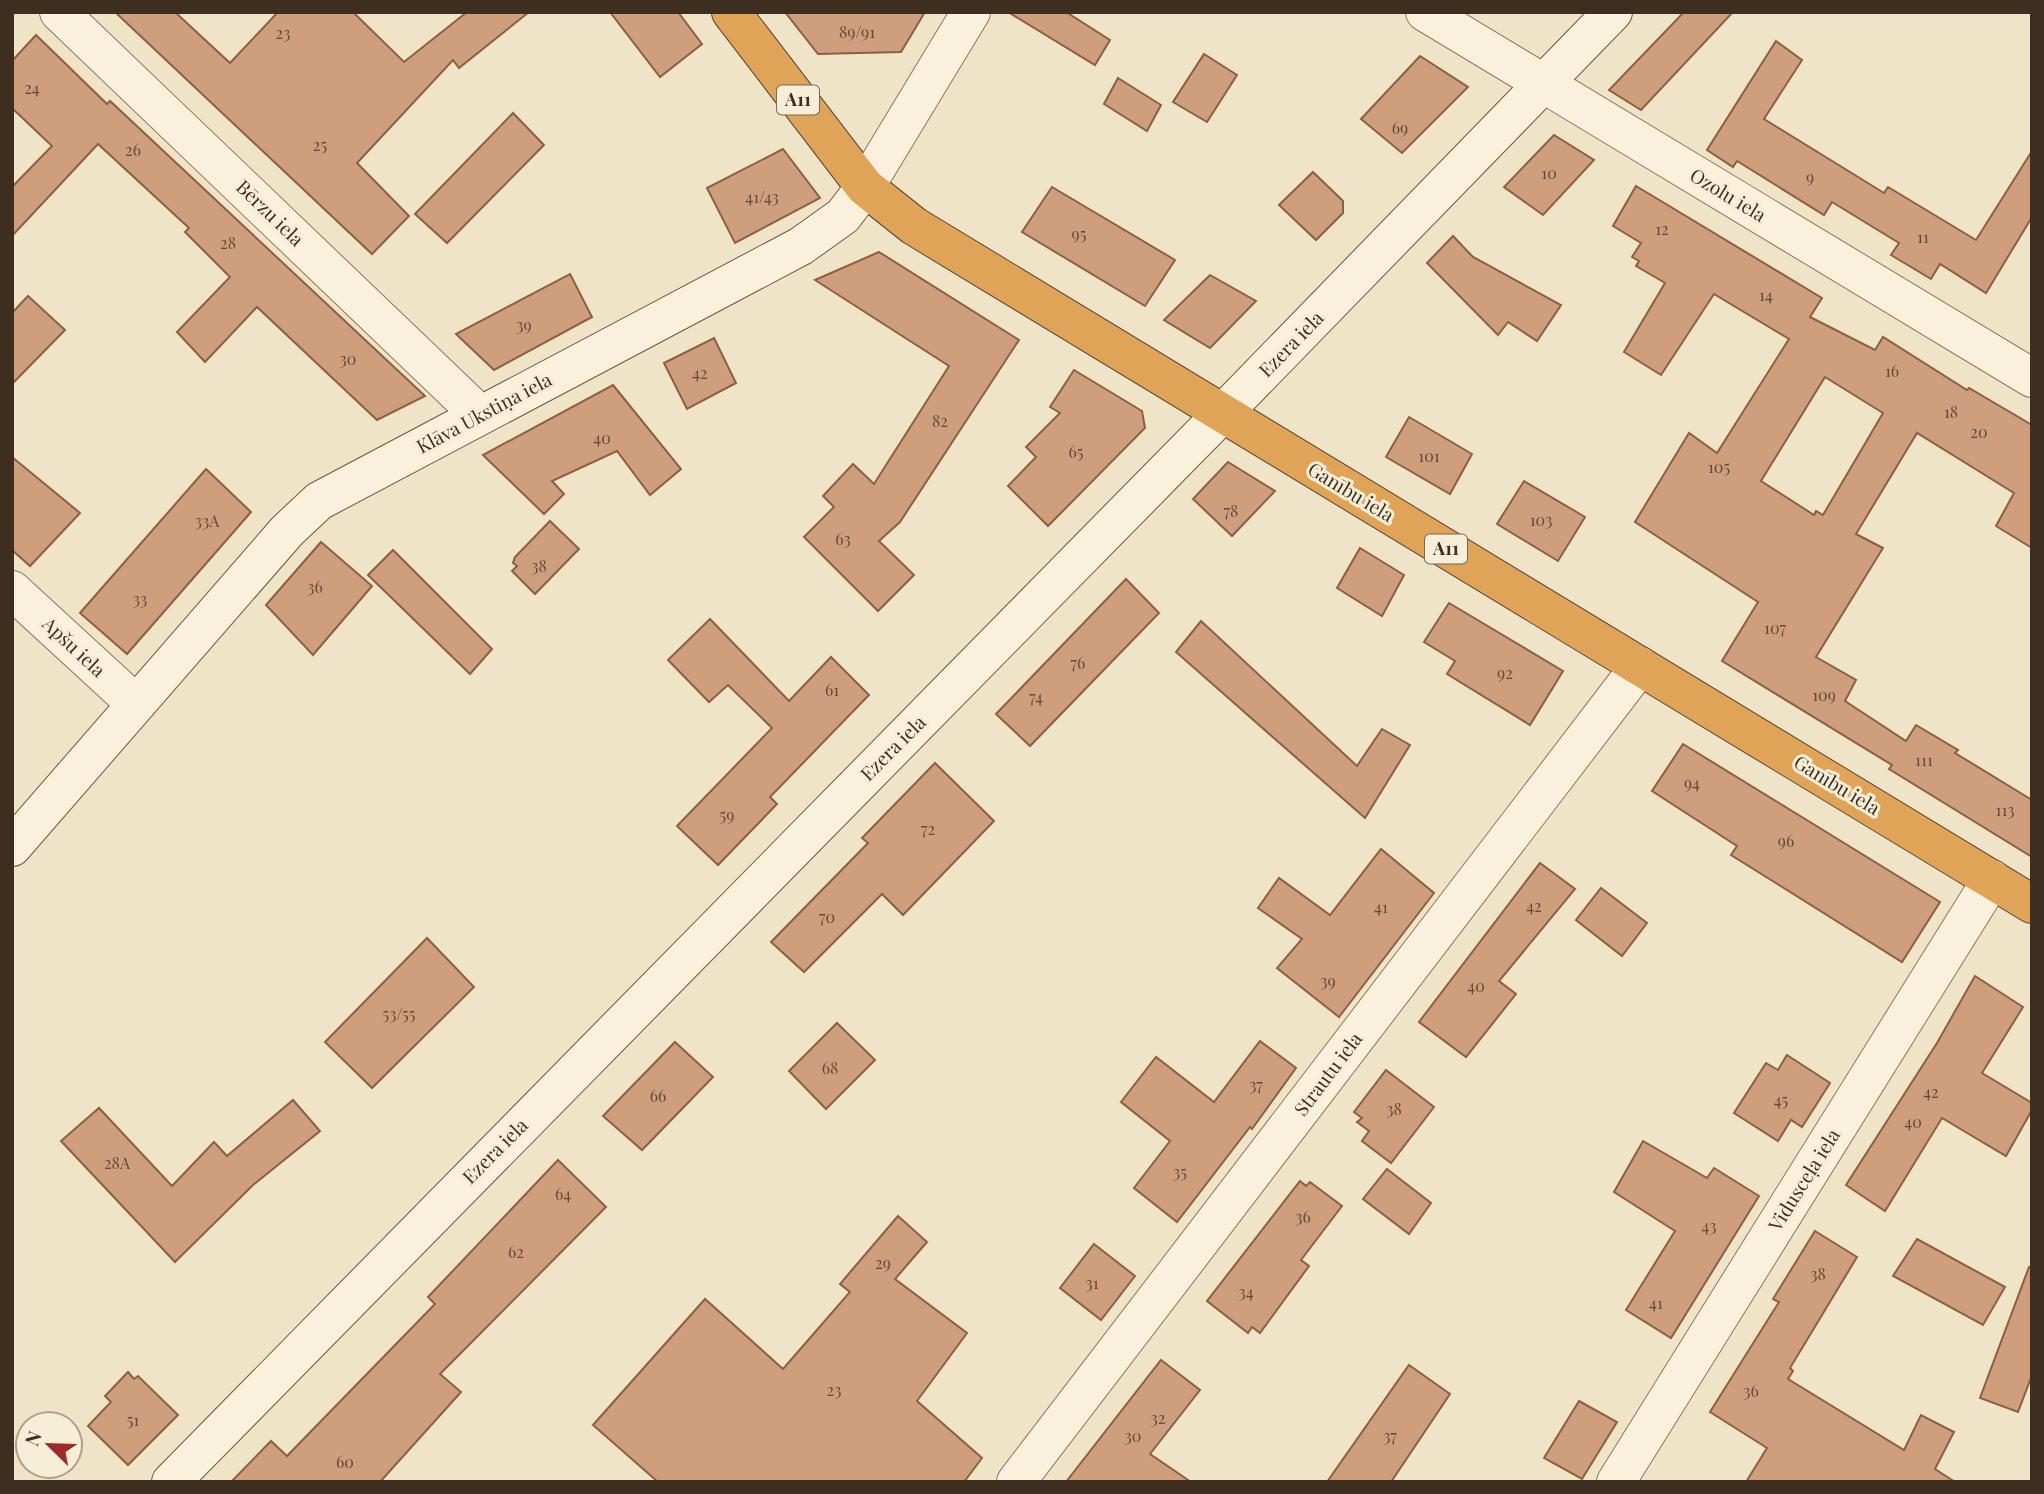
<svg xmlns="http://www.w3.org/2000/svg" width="2044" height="1494" font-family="'Playfair Display',serif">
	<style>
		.building { fill: #cf9f7d; stroke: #8d5f41; stroke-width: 2; fill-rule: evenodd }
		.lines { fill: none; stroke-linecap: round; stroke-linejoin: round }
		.street-casing { stroke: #8d765c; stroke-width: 40 }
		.secondary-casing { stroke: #6f573f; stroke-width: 40 }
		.highway-casing { stroke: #5b4430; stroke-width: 40 }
		.street { stroke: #faf1dc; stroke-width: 38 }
		.secondary { stroke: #faf1dc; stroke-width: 38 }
		.highway { stroke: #e0a458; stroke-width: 38 }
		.labels { text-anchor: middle; stroke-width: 6; stroke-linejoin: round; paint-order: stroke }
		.number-label { font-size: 16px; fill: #624a37 }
		.shield { fill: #f7eed8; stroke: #756857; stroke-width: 2 }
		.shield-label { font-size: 18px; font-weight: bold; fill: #3d2e20 }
		.street-label { font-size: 19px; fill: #3d2e20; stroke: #f7eed8 }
	</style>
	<rect width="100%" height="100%" fill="#f0e4c8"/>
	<g class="building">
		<path d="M115 12H175L230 63 278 12H353L404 62 467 12H529L459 68 453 60 357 163 409 216 372 254Z"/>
		<path d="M610 12H678L702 44 660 77Z"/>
		<path d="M785 12H925L901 52 818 54Z"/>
		<path d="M1008 12H1066L1110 40 1095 65Z"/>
		<path d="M1684 12H1733L1641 110 1609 90Z"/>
		<path d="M36 35 107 104 110 101 425 396 377 420 257 307 205 362 177 332 230 277 185 232 189 228 98 144 12 236V187L52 146 12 108V61Z"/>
		<path d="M1776 41 1802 60 1764 119 1884 193 1888 187 1976 240 2032 151V217L1986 293 1940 264 1931 279 1891 255 1899 243 1832 202 1824 215 1737 161 1733 167 1707 150Z"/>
		<path d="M1204 54 1237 75 1207 122 1173 102Z"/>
		<path d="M1420 56 1468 87 1402 153 1361 119Z"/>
		<path d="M1118 78 1161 105 1147 131 1104 104Z"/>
		<path d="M513 113 544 145 447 243 415 214Z"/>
		<path d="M1554 135 1594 160 1543 215 1504 187Z"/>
		<path d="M783 149 820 198 735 243 707 188Z"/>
		<path d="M1313 172 1343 201V213L1316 240 1279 205Z"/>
		<path d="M1636 186 1822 298 1810 317 1875 350 1883 337 1967 390 1969 388 2032 425V548L1996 526 2014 493 1917 433 1856 534 1883 548 1816 657 1856 680 1845 701 1906 741 1916 725 1958 750 1955 753 2032 800V857L1889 769 1892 765 1722 661 1758 602 1635 522 1689 433 1717 453 1789 339 1714 294 1661 375 1624 352 1665 283 1636 266 1639 261 1632 257 1641 243 1613 226ZM1825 377 1883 413 1823 515 1816 511 1814 515 1761 481Z"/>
		<path d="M1052 187 1175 260 1145 306 1022 232Z"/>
		<path d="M1453 236 1473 257 1561 305 1537 341 1508 322 1498 335 1427 263Z"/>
		<path d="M879 252 1019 340 900 522 879 541 914 575 878 611 804 537 834 507 823 496 853 464 874 484 949 366 815 280Z"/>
		<path d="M570 274 592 317 494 370 456 334Z"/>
		<path d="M1210 275 1256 301 1210 348 1164 320Z"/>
		<path d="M28 296 65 330 12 384V313Z"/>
		<path d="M714 338 736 383 687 409 664 363Z"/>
		<path d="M1074 370 1142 411 1145 428 1048 526 1008 486 1036 457 1026 447 1060 413 1050 407Z"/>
		<path d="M613 385 681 469 650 495 617 451 552 481 564 494 544 514 483 455Z"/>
		<path d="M1409 417 1472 454 1450 494 1386 457Z"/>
		<path d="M12 457 80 513 30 566 12 550Z"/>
		<path d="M1228 462 1275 491 1232 536 1193 499Z"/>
		<path d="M206 469 251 512 127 654 80 613Z"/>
		<path d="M1524 481 1585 517 1558 561 1497 524Z"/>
		<path d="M550 521 579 549 535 594 512 571 517 566 513 563 515 557Z"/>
		<path d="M321 542 372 586 313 655 266 605Z"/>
		<path d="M1360 548 1404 575 1382 616 1337 588Z"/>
		<path d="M393 550 492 649 470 674 368 575Z"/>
		<path d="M1126 579 1159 613 1030 746 996 714Z"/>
		<path d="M1449 603 1563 671 1530 725 1447 674 1455 661 1424 642Z"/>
		<path d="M710 619 789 701 831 657 869 695 770 797 777 804 718 865 677 826 772 728 728 685 709 702 668 660Z"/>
		<path d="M1201 621 1357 766 1382 729 1410 745 1365 818 1176 652Z"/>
		<path d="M1683 744 1940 902 1902 962 1731 855 1737 846 1652 791Z"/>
		<path d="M935 763 994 821 903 915 882 894 804 972 771 942 868 843 862 838Z"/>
		<path d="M1381 849 1434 893 1339 1017 1277 968 1302 939 1258 908 1279 878 1330 915Z"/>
		<path d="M1540 863 1575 889 1499 981 1516 994 1466 1057 1419 1022Z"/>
		<path d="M1601 888 1647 923 1622 956 1576 920Z"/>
		<path d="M427 938 474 987 372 1088 325 1042Z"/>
		<path d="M1975 976 2023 1007 1982 1073 2032 1103V1110L2006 1156 1942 1118 1885 1211 1846 1185 1937 1043Z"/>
		<path d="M837 1023 875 1060 826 1109 789 1071Z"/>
		<path d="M1260 1041 1296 1068 1252 1129 1250 1127 1177 1222 1134 1188 1170 1141 1121 1102 1156 1057 1214 1102Z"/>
		<path d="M675 1042 713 1077 642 1150 603 1116Z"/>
		<path d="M1787 1055 1830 1083 1802 1127 1791 1120 1778 1141 1734 1113 1766 1063 1778 1070Z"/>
		<path d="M1386 1070 1434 1107 1391 1163 1362 1141 1369 1131 1357 1122 1362 1118 1354 1112Z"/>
		<path d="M293 1100 320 1131 253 1185 175 1262 61 1141 99 1108 172 1186 214 1142 227 1156Z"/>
		<path d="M1643 1141 1707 1178 1714 1168 1759 1196 1671 1338 1626 1310 1675 1231 1614 1192Z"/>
		<path d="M558 1160 606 1207 440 1374 461 1392 380 1482H231L271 1441 287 1456 435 1304 428 1297Z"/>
		<path d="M1387 1169 1431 1203 1409 1234 1363 1199Z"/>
		<path d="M1300 1181 1306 1186 1310 1182 1342 1206 1301 1260 1309 1266 1260 1333 1252 1327 1248 1333 1207 1301Z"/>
		<path d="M898 1216 927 1242 895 1279 967 1333 917 1401 982 1458 964 1482H658L593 1425 705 1299 783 1369 850 1292 840 1284Z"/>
		<path d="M1815 1231 1857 1257 1790 1368 1793 1371 1788 1379 1904 1450 1921 1415 1954 1432 1935 1469 1955 1482H1746L1767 1448 1710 1412 1779 1302 1773 1299Z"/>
		<path d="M1917 1239 2005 1287 1983 1325 1893 1276Z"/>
		<path d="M1094 1244 1135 1276 1101 1320 1060 1288Z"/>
		<path d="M2029 1267 2032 1268V1375L2018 1412 1980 1398Z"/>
		<path d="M1161 1360 1200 1390 1150 1454 1191 1482H1066Z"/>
		<path d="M1409 1365 1450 1394 1391 1482H1327Z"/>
		<path d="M128 1372 134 1379 138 1376 178 1415 128 1465 88 1426 111 1402 105 1396Z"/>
		<path d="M1579 1401 1617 1422 1582 1479 1544 1458Z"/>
	</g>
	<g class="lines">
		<g class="street-casing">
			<g id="street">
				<path d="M59 12 480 415"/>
				<path d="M1425 12 2032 378"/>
				<path d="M865 187 971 12"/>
				<path d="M12 590 136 704"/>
				<path d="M1016 1482 1640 666"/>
				<path d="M1616 1482 1992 879"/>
			</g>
		</g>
		<g class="secondary-casing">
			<g id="secondary">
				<path d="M12 847 287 531 319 501 801 246 843 216 865 187"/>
				<path d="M171 1482 1222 414 1613 12"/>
			</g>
		</g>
		<g class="highway-casing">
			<path id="highway" d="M731 12 865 187 914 226 2032 904"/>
		</g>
		<use href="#street" class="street"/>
		<use href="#secondary" class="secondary"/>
		<use href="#highway" class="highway"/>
	</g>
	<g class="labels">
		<g class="number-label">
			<text x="857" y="38">89/91</text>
			<text x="283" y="39">23</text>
			<text x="32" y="94">24</text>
			<text x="1400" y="134">69</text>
			<text x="320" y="151">25</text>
			<text x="133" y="156">26</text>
			<text x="1549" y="179">10</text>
			<text x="1810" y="183">9</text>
			<text x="762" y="203">41/43</text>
			<text x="1662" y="235">12</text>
			<text x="1079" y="240">95</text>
			<text x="1923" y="243">11</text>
			<text x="228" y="249">28</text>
			<text x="1766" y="301">14</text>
			<text x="524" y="331">39</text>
			<text x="348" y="365">30</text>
			<text x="1892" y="377">16</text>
			<text x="700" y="379">42</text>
			<text x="1951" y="418">18</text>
			<text x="940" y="427">82</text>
			<text x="1979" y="438">20</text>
			<text x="602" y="444">40</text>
			<text x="1076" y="458">65</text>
			<text x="1429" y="462">101</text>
			<text x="1719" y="473">105</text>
			<text x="1231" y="517">78</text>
			<text x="1541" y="526">103</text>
			<text x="207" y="527">33A</text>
			<text x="843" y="545">63</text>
			<text x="539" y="572">38</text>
			<text x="315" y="593">36</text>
			<text x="140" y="605">33</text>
			<text x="1775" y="634">107</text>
			<text x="1078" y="669">76</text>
			<text x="1505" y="679">92</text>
			<text x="832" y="696">61</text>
			<text x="1824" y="701">109</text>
			<text x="1036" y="703">74</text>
			<text x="1924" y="766">111</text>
			<text x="1692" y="789">94</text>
			<text x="2005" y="816">113</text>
			<text x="727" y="821">59</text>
			<text x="928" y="835">72</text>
			<text x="1786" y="847">96</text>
			<text x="1534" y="912">42</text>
			<text x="1381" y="913">41</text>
			<text x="827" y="923">70</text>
			<text x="1328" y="987">39</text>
			<text x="1476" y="992">40</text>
			<text x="399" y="1020">53/55</text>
			<text x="830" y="1074">68</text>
			<text x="1256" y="1091">37</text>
			<text x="1931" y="1098">42</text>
			<text x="658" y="1102">66</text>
			<text x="1781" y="1106">45</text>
			<text x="1394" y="1115">38</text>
			<text x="1913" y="1128">40</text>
			<text x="117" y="1169">28A</text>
			<text x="1180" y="1178">35</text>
			<text x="563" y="1200">64</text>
			<text x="1303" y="1223">36</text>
			<text x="1709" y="1232">43</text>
			<text x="516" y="1258">62</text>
			<text x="883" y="1269">29</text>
			<text x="1818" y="1280">38</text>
			<text x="1092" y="1289">31</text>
			<text x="1246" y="1298">34</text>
			<text x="1656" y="1309">41</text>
			<text x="834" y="1396">23</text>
			<text x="1751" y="1397">36</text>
			<text x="1158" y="1424">32</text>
			<text x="133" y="1426">51</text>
			<text x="1133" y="1442">30</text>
			<text x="1390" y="1442">37</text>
			<text x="345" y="1468">60</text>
		</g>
		<g class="shield">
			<rect x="777" y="85.5" width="42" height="29" rx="5"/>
			<rect x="1425" y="534.5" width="42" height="29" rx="5"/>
		</g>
		<g class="shield-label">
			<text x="798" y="106">A11</text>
			<text x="1446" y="555">A11</text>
		</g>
		<g class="street-label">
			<text transform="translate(1728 195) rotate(31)" y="7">Ozolu iela</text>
			<text transform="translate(270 213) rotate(44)" y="7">Bērzu iela</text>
			<text transform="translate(1291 344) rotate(-46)" y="7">Ezera iela</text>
			<text transform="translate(484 413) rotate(-28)" y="7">Klāva Ukstiņa iela</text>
			<text transform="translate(1351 492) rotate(31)" y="7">Ganību iela</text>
			<text transform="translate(74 647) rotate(43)" y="7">Apšu iela</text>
			<text transform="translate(893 748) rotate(-45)" y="7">Ezera iela</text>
			<text transform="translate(1837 785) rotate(31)" y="7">Ganību iela</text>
			<text transform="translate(1328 1074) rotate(-53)" y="7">Strautu iela</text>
			<text transform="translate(495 1151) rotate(-45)" y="7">Ezera iela</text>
			<text transform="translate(1804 1180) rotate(-58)" y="7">Vidusceļa iela</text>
		</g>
	</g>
	<rect width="2044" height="1494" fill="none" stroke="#3d2e20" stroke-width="28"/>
	<g transform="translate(49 1445) rotate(293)"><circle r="33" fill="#f7eed8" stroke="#ada18e" stroke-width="2"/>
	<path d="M0-5L12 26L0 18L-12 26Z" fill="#9e2a2b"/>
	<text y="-10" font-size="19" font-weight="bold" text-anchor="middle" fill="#3d2e20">N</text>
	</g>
</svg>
